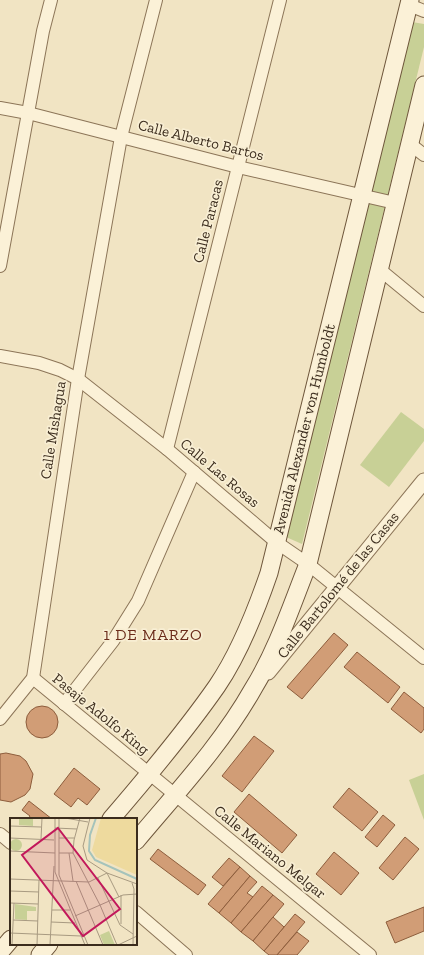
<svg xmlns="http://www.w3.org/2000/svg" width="424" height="955" font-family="'Zilla Slab',serif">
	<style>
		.green { fill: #c8d096 }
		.building { fill: #d19d76; stroke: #8d5d3c }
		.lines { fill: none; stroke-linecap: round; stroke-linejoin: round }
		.minor-casing { stroke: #8c7558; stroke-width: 14 }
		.tertiary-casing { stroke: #8c7558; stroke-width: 17 }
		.secondary-casing { stroke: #6e563b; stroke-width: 19 }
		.minor { stroke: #fbf1d7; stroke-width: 12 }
		.tertiary { stroke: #fbf1d7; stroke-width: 15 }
		.secondary { stroke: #fbf1d7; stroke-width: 17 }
		.labels { text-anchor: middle; stroke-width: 3.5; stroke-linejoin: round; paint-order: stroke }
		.street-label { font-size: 15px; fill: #3b2c1d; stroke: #f8eed3 }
		.neighbourhood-label { font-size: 16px; letter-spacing: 1px; fill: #6b2c1a; stroke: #f8eed3 }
		.inset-river { fill: none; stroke: #a5c3bb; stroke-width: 2 }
		.inset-road { fill: none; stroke: #a89a81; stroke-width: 1 }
		.view { fill: #c2185b; fill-opacity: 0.15; stroke: #c2185b; stroke-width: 2 }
		.inset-edge { fill: none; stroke: #3b2c1d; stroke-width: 2 }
	</style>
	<rect width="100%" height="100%" fill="#f1e4c3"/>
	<g class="green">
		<path d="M412 22 424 24V47L302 544 286 537Z"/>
		<path d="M401 412 424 429V441L389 487 360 465Z"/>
		<path d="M424 774V820L409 780Z"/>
	</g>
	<g class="building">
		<path d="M334 633 348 645 302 699 287 687Z"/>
		<path d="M357 652 400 687 388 703 344 667Z"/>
		<path d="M404 692 424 708V729L421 733 391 709Z"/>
		<circle cx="42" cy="722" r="16"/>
		<path d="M254 736 274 751 242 792 222 776Z"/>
		<path d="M6 753 20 756 26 761 33 774 30 789 25 795 11 802 0 800V754Z"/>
		<path d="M74 768 100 789 87 805 78 798 71 807 54 794Z"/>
		<path d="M349 788 378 812 362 831 333 807Z"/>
		<path d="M249 794 297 835 282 853 234 812Z"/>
		<path d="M29 801 52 819H28L30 816 22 810Z"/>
		<path d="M383 815 395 825 377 847 365 837Z"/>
		<path d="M405 837 419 849 393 880 379 868Z"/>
		<path d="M158 849 206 885 198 895 150 859Z"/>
		<path d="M334 852 359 873 341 895 316 874Z"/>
		<path d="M229 858 240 867 223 886 212 877Z"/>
		<path d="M240 867 250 876 219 913 208 904Z"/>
		<path d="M250 876 257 882 247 893 253 897 231 923 219 913Z"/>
		<path d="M262 886 273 895 241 932 231 923Z"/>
		<path d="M273 895 284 904 253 941 241 932Z"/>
		<path d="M424 907V931L395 943 386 922Z"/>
		<path d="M295 914 305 922 277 955H269L264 951Z"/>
		<path d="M273 917 284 927 264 951 253 941Z"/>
		<path d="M297 932 309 941 297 955H277Z"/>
	</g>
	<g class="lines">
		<g class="minor-casing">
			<g id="minor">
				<path d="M409 5 424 11"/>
				<path d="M0 108 28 113 238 167 395 203"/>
				<path d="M410 144 424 155"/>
				<path d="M0 266 43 31 51 0"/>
				<path d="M379 269 424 306"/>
				<path d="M0 356 39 363 60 370 78 379 167 449 276 542 308 564 424 658"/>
				<path d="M167 449 280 0"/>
				<path d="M33 678 370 955"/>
				<path d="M64 704 113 641 138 601 194 472"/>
				<path d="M0 719 33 678 78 379 121 137 156 0"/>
				<path d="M0 834 11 843"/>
				<path d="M136 912 186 955"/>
			</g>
		</g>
		<g class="tertiary-casing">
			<path id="tertiary" d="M268 672 424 481"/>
		</g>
		<g class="secondary-casing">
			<g id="secondary">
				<path d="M111 819C148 776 185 732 217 686 240 652 256 611 269 573L410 0"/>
				<path d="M136 841C177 792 222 744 253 689 277 650 291 607 308 564L424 85"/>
				<path d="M0 952 11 939"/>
				<path d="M40 955 49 944"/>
			</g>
		</g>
		<use href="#minor" class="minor"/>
		<use href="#tertiary" class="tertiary"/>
		<use href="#secondary" class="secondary"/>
	</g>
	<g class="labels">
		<g class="street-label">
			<text transform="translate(201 140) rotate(14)" y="5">Calle Alberto Bartos</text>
			<text transform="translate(208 221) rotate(-76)" y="5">Calle Paracas</text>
			<text transform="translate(304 429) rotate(-76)" y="5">Avenida Alexander von Humboldt</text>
			<text transform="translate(53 430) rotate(-81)" y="5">Calle Mishagua</text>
			<text transform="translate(220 473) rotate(40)" y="5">Calle Las Rosas</text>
			<text transform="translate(338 585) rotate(-51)" y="5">Calle Bartolomé de las Casas</text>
			<text transform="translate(101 714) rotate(39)" y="5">Pasaje Adolfo King</text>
			<text transform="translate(270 852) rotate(39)" y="5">Calle Mariano Melgar</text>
		</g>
		<g class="neighbourhood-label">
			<text x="153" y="640">1 DE MARZO</text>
		</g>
	</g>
	<g transform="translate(10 818)">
		<rect width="127" height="127" fill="#f1e4c3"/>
		<path d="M9 0H23V8L9 7ZM0 27a6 6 0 1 1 12 0a6 6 0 1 1-12 0ZM5 86 26 89V93H17V102L5 101ZM99 113 105 127H94L90 117Z" fill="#c8d096"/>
		<path d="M91 0H127V57L86 39 82 32Z" fill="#eeda9e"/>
		<path class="inset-river" d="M86 0 80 17 79 33 85 42 127 61"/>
		<path class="inset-road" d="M45 0V54L75 127M49 0V57L78 127M55 0 78 4M70 0 64 22 63 35 90 87 107 127M80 0 73 28 77 42 97 55 127 66M0 8 31 9M45 10 67 11M0 20 44 22M49 20H64M31 21 32 0M0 33 45 35M49 35H63M59 35 63 63M97 55 109 79M88 60 110 107 123 116M0 61 79 64 97 55M66 63 93 127M122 65 124 71 123 127M0 73 29 74M0 85 28 86M42 92H60M65 98 113 77 127 76M3 102 28 103M41 104 65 105M111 106V77M0 115 71 118M2 127 4 85M27 127 29 62M40 127 44 48M108 127 127 118"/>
		<path class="view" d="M48 10 110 91 73 118 12 37Z"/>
		<rect width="127" height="127" class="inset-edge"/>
	</g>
</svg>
